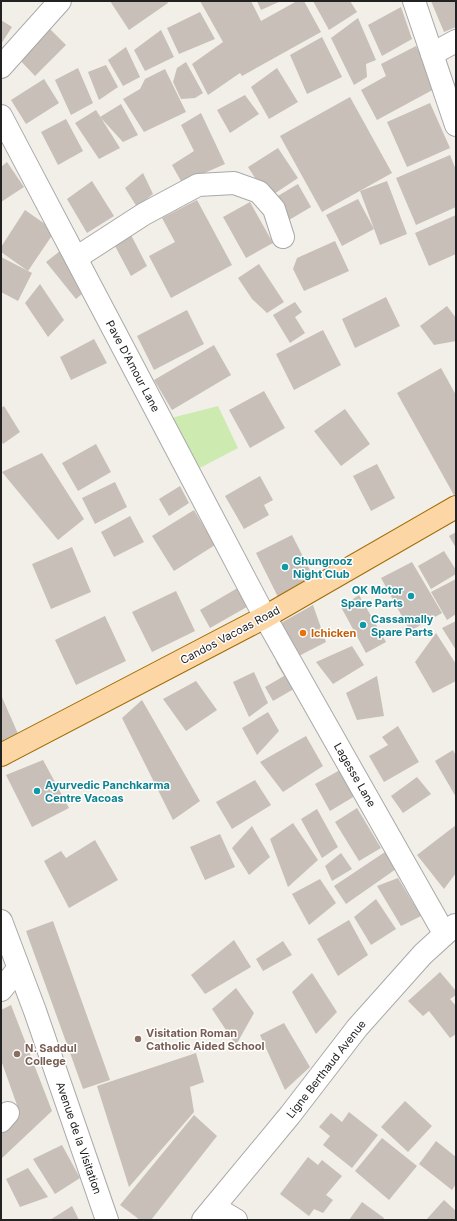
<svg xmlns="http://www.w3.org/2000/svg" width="457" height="1221" font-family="Inter,sans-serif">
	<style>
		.grass { fill: #cdebb0 }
		.building { fill: #c7bfb8 }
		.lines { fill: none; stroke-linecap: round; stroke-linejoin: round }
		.minor-casing { stroke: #a9a9a9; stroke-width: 24 }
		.major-casing { stroke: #a06b00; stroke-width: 24 }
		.minor { stroke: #fff; stroke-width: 22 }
		.major { stroke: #fcd6a4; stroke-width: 22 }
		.culture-dot { fill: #0f9aa8; stroke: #fff; stroke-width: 1.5 }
		.food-dot { fill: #e8710a; stroke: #fff; stroke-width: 1.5 }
		.education-dot { fill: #8d6e63; stroke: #fff; stroke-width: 1.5 }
		.labels { text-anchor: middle; stroke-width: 3; stroke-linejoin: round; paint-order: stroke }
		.street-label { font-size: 11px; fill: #222; stroke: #fff }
		.culture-label { font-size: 11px; font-weight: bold; fill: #0d838f; stroke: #fff; text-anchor: start }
		.food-label { font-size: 11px; font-weight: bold; fill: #c56008; stroke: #fff; text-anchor: start }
		.education-label { font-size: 11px; font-weight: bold; fill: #785e54; stroke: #fff; text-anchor: start }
	</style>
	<rect width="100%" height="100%" fill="#f2efe9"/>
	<path class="grass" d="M218 406 238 448 198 469 171 418Z"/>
	<g class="building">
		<path d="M110 1H167L168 3 129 30Z"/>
		<path d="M200 1H251L261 21 297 1H304L321 32 242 76 240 73 208 95 192 64 223 42Z"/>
		<path d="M257 1H281L261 10Z"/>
		<path d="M313 1H350L357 12 329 30Z"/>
		<path d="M431 1H456V27L444 32Z"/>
		<path d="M401 7 412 39 382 56 368 25Z"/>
		<path d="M200 12 215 39 179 54 167 28Z"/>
		<path d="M358 18 376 60 366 64 367 77 354 85 331 38Z"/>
		<path d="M1 20 12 27 1 44Z"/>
		<path d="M48 27 66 45 35 76 18 58Z"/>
		<path d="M161 30 174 57 145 71 134 50Z"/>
		<path d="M322 37 342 77 307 94 290 55Z"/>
		<path d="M416 46 438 87 377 120 361 90 386 76 381 64Z"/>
		<path d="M126 47 140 77 123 86 108 60Z"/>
		<path d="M186 62 203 93 195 98 181 99 173 82 177 68Z"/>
		<path d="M106 65 118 87 99 100 88 72Z"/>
		<path d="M78 68 93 103 71 115 55 80Z"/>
		<path d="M277 68 298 102 269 119 251 87Z"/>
		<path d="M165 69 186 112 144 132 123 99 140 89 145 79Z"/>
		<path d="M44 79 59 103 26 124 11 100Z"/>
		<path d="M245 95 259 114 230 133 217 110Z"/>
		<path d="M350 97 392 173 322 212 280 136Z"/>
		<path d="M430 103 450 148 407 167 387 122Z"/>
		<path d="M121 104 138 135 123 142 100 117Z"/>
		<path d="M96 110 120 148 99 159 75 123Z"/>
		<path d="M201 113 225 164 182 183 172 165 194 151 181 125Z"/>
		<path d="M66 119 83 151 58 165 41 132Z"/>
		<path d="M278 148 298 178 268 198 248 167Z"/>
		<path d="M450 155 456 170V207L416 225 396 178Z"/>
		<path d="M7 162 24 187 1 202V167Z"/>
		<path d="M143 173 153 194 137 207 125 188Z"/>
		<path d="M92 181 114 216 87 233 67 199Z"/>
		<path d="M387 181 407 234 380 245 360 191Z"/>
		<path d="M298 184 311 207 284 223 271 200Z"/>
		<path d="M358 199 374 229 342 246 326 215Z"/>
		<path d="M197 200 232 265 171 298 149 256 175 242 162 218Z"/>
		<path d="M250 202 273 243 246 258 223 217Z"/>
		<path d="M25 210 55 231 28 271 1 252V247Z"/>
		<path d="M456 215V254L429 266 415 233Z"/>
		<path d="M131 235 147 266 131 276 115 246Z"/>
		<path d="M335 241 349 271 304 291 293 269 297 258Z"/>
		<path d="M60 251 90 287 76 299 46 262Z"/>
		<path d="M1 257 32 273 18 301 1 292Z"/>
		<path d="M259 264 284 302 267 313 252 299 238 278Z"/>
		<path d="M40 284 64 320 48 337 25 303Z"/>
		<path d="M386 297 400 326 355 348 342 319Z"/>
		<path d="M295 302 302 312 295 317 305 333 290 343 273 315Z"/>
		<path d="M447 306 456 318V341L434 345 420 326Z"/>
		<path d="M187 310 204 344 154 370 137 336Z"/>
		<path d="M323 330 341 365 294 390 276 354Z"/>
		<path d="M94 339 107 363 71 380 60 357Z"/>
		<path d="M214 345 231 375 172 410 154 380Z"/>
		<path d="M441 368 456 395V497H455L397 393Z"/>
		<path d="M264 391 285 428 250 448 229 410Z"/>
		<path d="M4 406 20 432 3 444 1 440V408Z"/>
		<path d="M345 409 370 444 341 466 314 431Z"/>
		<path d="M96 444 111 472 78 491 62 463Z"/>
		<path d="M42 453 84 519 58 540 2 472Z"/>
		<path d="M377 464 395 498 371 511 353 476Z"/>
		<path d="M260 476 273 500 264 505 269 515 244 529 225 496Z"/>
		<path d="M115 482 127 507 95 524 82 498Z"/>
		<path d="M180 486 189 503 169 516 159 499Z"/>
		<path d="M194 510 215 545 174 571 152 536Z"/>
		<path d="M130 516 144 542 114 557 101 532Z"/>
		<path d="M456 532V548L449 536Z"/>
		<path d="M292 535 315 580 279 599 256 553Z"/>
		<path d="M72 547 91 592 51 609 32 564Z"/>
		<path d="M444 551 456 570V574L431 589 418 566Z"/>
		<path d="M412 562 442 613 410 631 381 578Z"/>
		<path d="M456 579V614L447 620 431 592Z"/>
		<path d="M241 586 252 604 210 628 200 610Z"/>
		<path d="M176 591 195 631 152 652 132 612Z"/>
		<path d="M359 595 386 642 366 653 341 607Z"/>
		<path d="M313 605 326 642 295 658 279 624Z"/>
		<path d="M105 616 126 661 76 685 55 640Z"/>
		<path d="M456 621V650L442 628Z"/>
		<path d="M436 633 456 664V681L433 693 415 662Z"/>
		<path d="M352 646 364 665 333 684 316 662Z"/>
		<path d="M283 658 299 686 273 701 265 687 284 676 276 662Z"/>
		<path d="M254 672 268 703 249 717 233 682Z"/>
		<path d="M377 676 384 716 357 720 346 693Z"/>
		<path d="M196 681 217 710 186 731 163 699Z"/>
		<path d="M1 695 19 736 1 745Z"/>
		<path d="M142 700 200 801 173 820 122 718Z"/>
		<path d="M268 712 279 731 257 755 242 728Z"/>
		<path d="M398 726 419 762 384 782 369 756 388 745 382 737Z"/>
		<path d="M306 736 323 766 283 792 260 762Z"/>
		<path d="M453 750 456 756V797L435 761Z"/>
		<path d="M43 760 69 808 32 827 6 775Z"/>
		<path d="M340 770 355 796 330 811 315 784Z"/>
		<path d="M417 777 431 794 403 813 391 796Z"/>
		<path d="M255 780 271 805 232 829 216 802Z"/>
		<path d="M357 808 381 848 359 861 335 822Z"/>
		<path d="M317 809 338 847 322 858 301 819Z"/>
		<path d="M293 823 318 860 288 887 270 839Z"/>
		<path d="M456 825V873L444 889 417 855Z"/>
		<path d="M252 826 270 857 249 875 232 848Z"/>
		<path d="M220 834 235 867 205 880 190 847Z"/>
		<path d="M95 840 118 880 69 908 44 861 61 851 66 858Z"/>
		<path d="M385 852 396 869 346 904 334 886Z"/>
		<path d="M341 853 352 869 332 881 325 866Z"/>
		<path d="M398 878 421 916 401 926 377 886Z"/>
		<path d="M320 879 336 903 309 925 292 894Z"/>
		<path d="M376 899 396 929 371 945 354 917Z"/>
		<path d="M349 920 368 955 338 976 317 939Z"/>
		<path d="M53 921 110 1080 83 1089 26 931Z"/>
		<path d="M234 940 251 967 205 994 191 975Z"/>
		<path d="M283 941 292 955 263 971 256 959Z"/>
		<path d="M440 972 456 991V995L450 999 456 1006V1034L450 1038 429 1011 423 1016 408 1001Z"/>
		<path d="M312 973 337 1012 316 1034 292 992Z"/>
		<path d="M236 988 254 1013 236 1045 212 1009Z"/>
		<path d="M11 1005 52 1111 1 1159V1124L18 1108 1 1060V1010Z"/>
		<path d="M284 1023 310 1067 285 1090 260 1035Z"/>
		<path d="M196 1053 204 1082 190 1087 194 1112 129 1187 97 1086Z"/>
		<path d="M405 1101 432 1126 408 1152 381 1127Z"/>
		<path d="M349 1112 378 1135 352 1168 323 1145 330 1136 319 1127 331 1113 342 1122Z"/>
		<path d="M194 1115 217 1136 151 1220H140L120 1205Z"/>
		<path d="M382 1138 417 1166 389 1200 355 1171Z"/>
		<path d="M436 1141 456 1157V1184L452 1190 419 1164Z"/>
		<path d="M62 1145 80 1178 55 1194 33 1159Z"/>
		<path d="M308 1157 318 1165 322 1160 342 1176 326 1195 333 1200 323 1213 314 1209 309 1216 280 1194Z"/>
		<path d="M28 1168 48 1197 20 1207 6 1179Z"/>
		<path d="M444 1200 456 1211V1220H426Z"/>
		<path d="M362 1202 384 1218 383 1220H349Z"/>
		<path d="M72 1206 79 1220H50Z"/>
	</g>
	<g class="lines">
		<g class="minor-casing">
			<g id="minor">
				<path d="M414 1 456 125"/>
				<path d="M432 54 456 41"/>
				<path d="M1 67 60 1"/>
				<path d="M1 116 265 617 444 933"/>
				<path d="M76 258 144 214 198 185 234 183 259 192 274 209 283 237"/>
				<path d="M1 921 35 1011 107 1220"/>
				<path d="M1 990 18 969"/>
				<path d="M1 1121 8 1113"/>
				<path d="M214 1207 236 1220"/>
				<path d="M203 1220 290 1115 357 1028 423 954 455 925"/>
			</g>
		</g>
		<g class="major-casing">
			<path id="major" d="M1 755 265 617 456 507"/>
		</g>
		<use href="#minor" class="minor"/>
		<use href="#major" class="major"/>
	</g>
	<g class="culture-dot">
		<circle cx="285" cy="567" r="4"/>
		<circle cx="411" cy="596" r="4"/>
		<circle cx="363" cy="625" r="4"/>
		<circle cx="37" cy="791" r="4"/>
	</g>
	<circle class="food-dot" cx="303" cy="633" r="4"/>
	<g class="education-dot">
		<circle cx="138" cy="1039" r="4"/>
		<circle cx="17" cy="1054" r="4"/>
	</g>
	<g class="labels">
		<g class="street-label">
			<text transform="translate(133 366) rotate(62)" y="4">Pave D'Amour Lane</text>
			<text transform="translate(230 635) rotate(-28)" y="4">Candos Vacoas Road</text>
			<text transform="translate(355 775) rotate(60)" y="4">Lagesse Lane</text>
			<text transform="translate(326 1069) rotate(-52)" y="4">Ligne Berthaud Avenue</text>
			<text transform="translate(79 1138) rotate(71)" y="4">Avenue de la Visitation</text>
		</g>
		<g class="culture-label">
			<text x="293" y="565">Ghungrooz<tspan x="293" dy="13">Night Club</tspan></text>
			<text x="403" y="594" text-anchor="end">OK Motor<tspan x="403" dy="13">Spare Parts</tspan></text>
			<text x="371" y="623">Cassamally<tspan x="371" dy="13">Spare Parts</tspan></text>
			<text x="45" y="789">Ayurvedic Panchkarma<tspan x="45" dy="13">Centre Vacoas</tspan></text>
		</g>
		<g class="food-label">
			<text x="311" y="637">Ichicken</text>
		</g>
		<g class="education-label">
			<text x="146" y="1037">Visitation Roman<tspan x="146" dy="13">Catholic Aided School</tspan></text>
			<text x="25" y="1052">N. Saddul<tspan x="25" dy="13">College</tspan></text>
		</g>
	</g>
	<rect width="457" height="1221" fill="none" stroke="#222222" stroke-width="4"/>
</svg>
